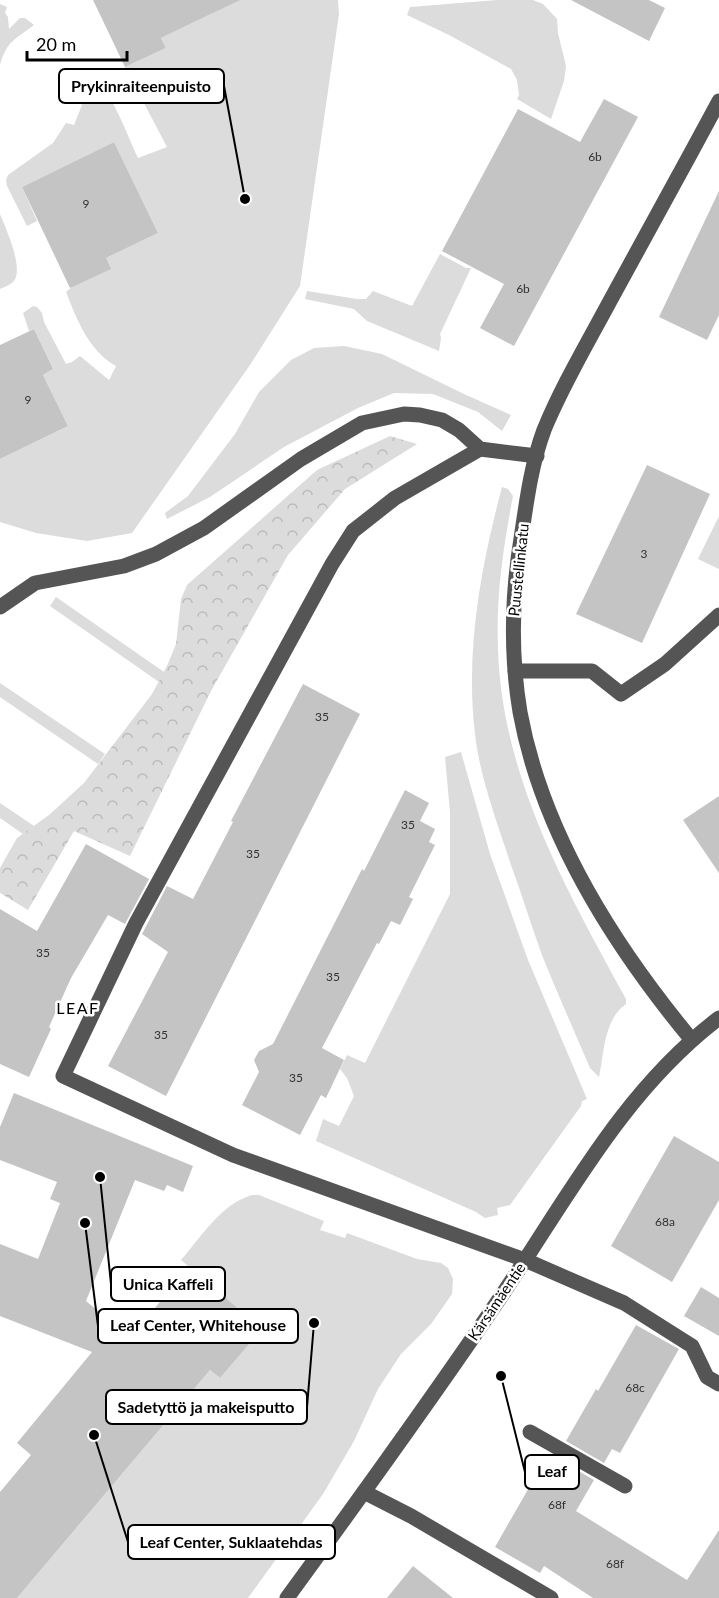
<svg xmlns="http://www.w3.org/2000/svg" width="719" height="1598" font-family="Lato,sans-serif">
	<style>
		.green { fill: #dcdcdc }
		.forest { fill: url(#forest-crowns) }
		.building { fill: #c4c4c4 }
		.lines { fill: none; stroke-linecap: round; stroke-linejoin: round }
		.minor { stroke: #555; stroke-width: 15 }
		.labels { text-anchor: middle; stroke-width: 5; stroke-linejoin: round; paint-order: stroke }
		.number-label { font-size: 12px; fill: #313131 }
		.street-label { font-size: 15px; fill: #000; stroke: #fff }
		.neighbourhood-label { font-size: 16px; letter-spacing: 1.5px; fill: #000; stroke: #fff }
		.leader { fill: none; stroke: #000; stroke-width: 2 }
		.callout-dot { fill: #000; stroke: #fff; stroke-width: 2 }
		.callout { fill: #fff; stroke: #000; stroke-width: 2 }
		.callout-label { font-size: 16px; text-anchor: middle; font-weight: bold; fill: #000 }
	</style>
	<defs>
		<pattern id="forest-crowns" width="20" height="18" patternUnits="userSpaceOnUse" patternTransform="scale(1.5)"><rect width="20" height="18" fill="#dcdcdc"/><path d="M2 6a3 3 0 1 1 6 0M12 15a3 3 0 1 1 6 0" fill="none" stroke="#bbb"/></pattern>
	</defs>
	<rect width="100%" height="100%" fill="#fff"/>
	<g class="green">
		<path d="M207 0H338L339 14 300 286 250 365 132 533 87 541 36 533 0 522V459L68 426 43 375 53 369 34 329 29 331 23 313 33 306 37 307 42 313 44 322 66 364 72 362 80 356 109 380 116 366C89 351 77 320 66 292L106 258 158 233 114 142 22 187 37 221 27 226 7 186 6 180 8 175 53 143 66 123 74 125 82 105 74 96 75 93C84 88 98 87 106 94 116 103 131 144 138 158L167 147 125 67 166 48 161 38 213 13Z"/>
		<path d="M497 0H533L543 4 557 19 558 33 566 66 564 81 551 119 517 99 519 95 517 80 511 69 449 35 407 15 410 7Z"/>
		<path d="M0 4 7 7 5 13 8 17 9 29 20 18H25L34 25C16 39 7 40 0 65Z"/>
		<path d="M0 214C6 229 25 270 13 282 10 285 4 287 0 289Z"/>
		<path d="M440 254 466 268H471L440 334 441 338 439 351 367 321 354 309 305 299 307 291 357 299H366L373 291 412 306Z"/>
		<path d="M344 346 382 354 464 394 511 415 502 431 478 412 433 394 394 393 358 408 284 447 210 497 167 519 165 513 188 496 235 434 259 392 291 360 314 348Z"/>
		<path d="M502 487 508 489 513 496C503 549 496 594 498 649 502 777 566 889 626 999V1004C604 1019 604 1053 599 1077L590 1068C574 1030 557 993 542 955 531 925 522 895 511 865 497 822 480 778 475 734 465 651 481 566 502 487Z"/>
		<path d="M719 516V569L698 559Z"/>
		<path d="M56 597 164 672 159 682 50 606Z"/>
		<path d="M0 683 105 754 98 764 0 697Z"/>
		<path d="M461 752 490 854 528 960 587 1099 582 1101 581 1106 510 1205 497 1208 498 1215 485 1218 476 1212 316 1141 323 1119 339 1126 354 1096 347 1078 340 1069 347 1055 365 1063 450 894V812L445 757Z"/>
		<path d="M0 803 34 826 23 834 0 818Z"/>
		<path d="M252 1195H259L324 1221 320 1230 345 1238 347 1233 417 1259 441 1263 448 1268 453 1279 452 1294 431 1324 401 1354 378 1389 354 1441 323 1494 248 1598H17L210 1370 220 1378 260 1330 251 1322 252 1320 181 1260C202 1236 221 1204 252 1195Z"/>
	</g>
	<path class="forest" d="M390 436 417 444 345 489 288 555 211 691 130 856 74 831 28 910 0 893V868L17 838 49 815 84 783 152 694 167 666 176 644 181 599 187 585 317 470Z"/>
	<g class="building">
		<path d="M93 0H240L161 38 166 48 125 67Z"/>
		<path d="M571 0H649L665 8 649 41Z"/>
		<path d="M604 99 638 117 514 346 480 328 504 284 442 251 518 109 580 142Z"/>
		<path d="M114 142 158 233 106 258 111 269 70 288 22 187Z"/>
		<path d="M719 191V315L707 340 659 317Z"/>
		<path d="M34 329 53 369 43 375 68 426 0 459V345Z"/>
		<path d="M647 465 710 494 642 643 576 614Z"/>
		<path d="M303 684 360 714 166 1096 108 1066 168 952 142 934 167 886 193 899 233 822 231 821Z"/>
		<path d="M405 790 429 803 420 821 435 829 429 842 435 845 409 897 413 899 400 925 391 921 379 944 377 943 322 1048 344 1060 326 1098 321 1095 300 1135 242 1105 259 1072 254 1060 259 1051 273 1044 362 869 364 871Z"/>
		<path d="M719 796V873L683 820Z"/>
		<path d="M86 844 149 879 125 924 108 915 71 978 49 1027 51 1029 29 1077 0 1064V909L37 931Z"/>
		<path d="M14 1093 193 1166 183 1192 167 1185 164 1191 135 1180 86 1301 130 1338 189 1267 252 1320 251 1322 261 1330 220 1378 210 1370 17 1598H0V1492L31 1455 17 1443 92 1352 0 1316V1244L38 1259 60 1203 50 1199 57 1182 0 1160V1127Z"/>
		<path d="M674 1136 719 1162V1200L672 1282 611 1246Z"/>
		<path d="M701 1287 719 1298V1336L684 1316Z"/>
		<path d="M636 1325 679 1349 620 1453 612 1449 604 1463 566 1441 596 1389 598 1391Z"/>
		<path d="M546 1458 554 1463 556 1458 594 1480 576 1511 687 1580 719 1530V1598H593L544 1566 540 1573 495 1547Z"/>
		<path d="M413 1566 453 1598H387Z"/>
	</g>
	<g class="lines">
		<g class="minor">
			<path d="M480 449 395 498 353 531 332 564 136 923 63 1076 233 1155 525 1260 624 1303 692 1346 707 1377 719 1384"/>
			<path d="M0 607 35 583 124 566 156 554 204 528 301 459 362 423 404 414 420 415 442 420 459 430 480 449 537 456"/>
			<path d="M515 671H592L621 694 665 664 719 615"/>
			<path d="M691 1039C614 946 542 833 520 712 510 652 512 591 522 532 527 498 532 462 544 430 562 386 587 344 610 301 646 235 683 168 719 101"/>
			<path d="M530 1432 625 1486"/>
			<path d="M364 1492 411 1516 551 1598"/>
			<path d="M287 1598C360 1498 433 1397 502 1295 568 1197 624 1090 719 1018"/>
		</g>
	</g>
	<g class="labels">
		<g class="number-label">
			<text x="595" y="161">6b</text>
			<text x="86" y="208">9</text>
			<text x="523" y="293">6b</text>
			<text x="28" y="404">9</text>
			<text x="644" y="558">3</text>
			<text x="322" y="721">35</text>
			<text x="408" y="829">35</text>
			<text x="253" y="858">35</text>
			<text x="43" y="957">35</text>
			<text x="333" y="981">35</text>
			<text x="161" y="1039">35</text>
			<text x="296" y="1082">35</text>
			<text x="665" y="1226">68a</text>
			<text x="635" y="1392">68c</text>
			<text x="557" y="1509">68f</text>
			<text x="615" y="1568">68f</text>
		</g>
		<g class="street-label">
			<text transform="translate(519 570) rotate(-84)" y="5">Puustellinkatu</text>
			<text transform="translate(497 1302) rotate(-56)" y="5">Kärsämäentie</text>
		</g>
		<g class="neighbourhood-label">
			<text x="78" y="1014">LEAF</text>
		</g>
	</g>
	<path class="leader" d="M245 199L224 86M100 1177L111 1284M85 1223L98 1326M314 1323L307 1407M501 1376L525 1472M94 1435L128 1542"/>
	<g class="callout-dot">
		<circle cx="245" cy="199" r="6"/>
		<circle cx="100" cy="1177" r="6"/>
		<circle cx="85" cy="1223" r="6"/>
		<circle cx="314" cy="1323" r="6"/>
		<circle cx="501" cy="1376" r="6"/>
		<circle cx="94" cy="1435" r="6"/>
	</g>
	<g class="callout">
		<rect x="59" y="69" width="165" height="34" rx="6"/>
		<rect x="111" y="1267" width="114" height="34" rx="6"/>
		<rect x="98" y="1309" width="200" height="34" rx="6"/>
		<rect x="106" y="1390" width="201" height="34" rx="6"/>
		<rect x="525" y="1455" width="54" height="34" rx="6"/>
		<rect x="128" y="1525" width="207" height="34" rx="6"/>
	</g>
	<g class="callout-label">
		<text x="141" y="92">Prykinraiteenpuisto</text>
		<text x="168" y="1290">Unica Kaffeli</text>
		<text x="198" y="1331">Leaf Center, Whitehouse</text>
		<text x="206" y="1413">Sadetyttö ja makeisputto</text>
		<text x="552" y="1477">Leaf</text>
		<text x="231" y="1548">Leaf Center, Suklaatehdas</text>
	</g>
	<path d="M27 51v9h100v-9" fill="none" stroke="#000000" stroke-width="3"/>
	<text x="36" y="51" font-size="18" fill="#000000" stroke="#ffffff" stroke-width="4.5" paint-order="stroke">20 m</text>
</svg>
